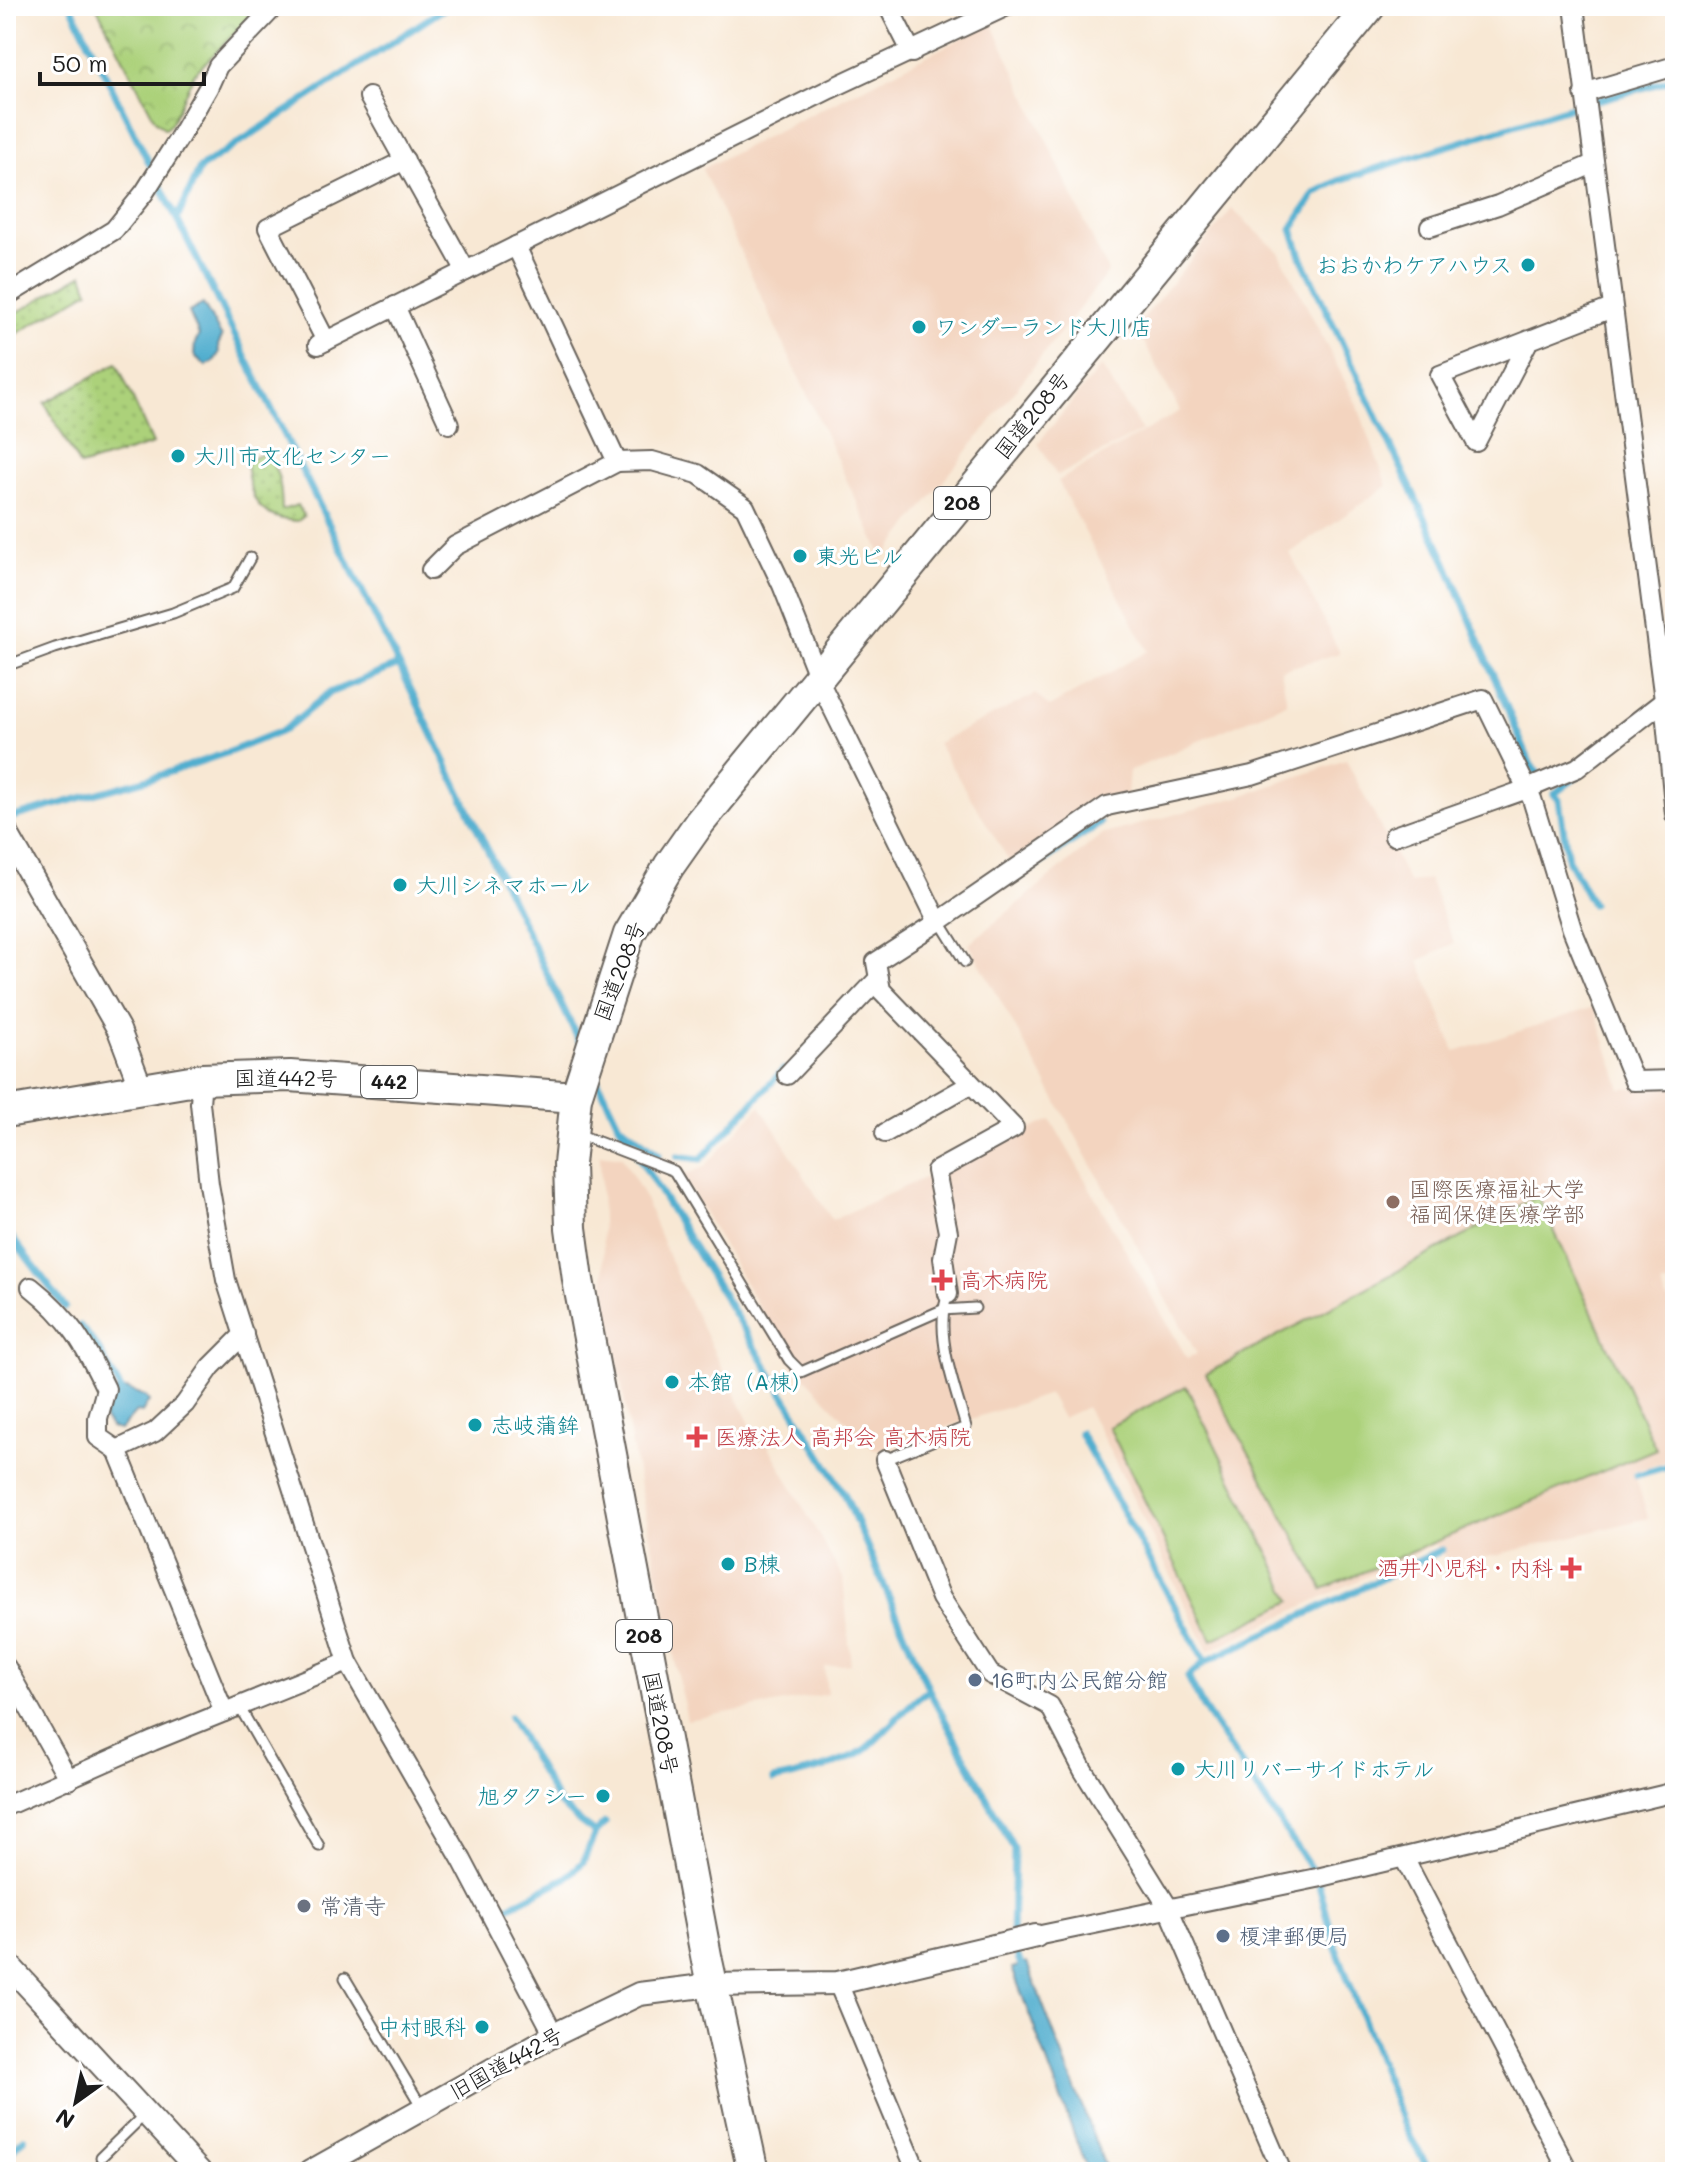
<svg xmlns="http://www.w3.org/2000/svg" width="1681" height="2178" font-family="Mali,'Klee One',sans-serif">
	<style>
		.built { fill: #f3d4bf }
		.grass { fill: url(#grass-dots); stroke: #64764b; stroke-width: 2 }
		.park { fill: url(#park-crowns); stroke: #64764b; stroke-width: 2 }
		.pitch { fill: #acd17a; stroke: #64764b; stroke-width: 2 }
		.water { fill: #51aecf; stroke: #366576; stroke-width: 2 }
		.lines { fill: none; stroke-linecap: round; stroke-linejoin: round }
		.stream { stroke: #51aecf; stroke-width: 7 }
		.service-casing { stroke: #69635c; stroke-width: 13 }
		.minor-casing { stroke: #69635c; stroke-width: 22 }
		.tertiary-casing { stroke: #69635c; stroke-width: 26 }
		.trunk-casing { stroke: #69635c; stroke-width: 34 }
		.service { stroke: #fff; stroke-width: 9 }
		.minor { stroke: #fff; stroke-width: 18 }
		.tertiary { stroke: #fff; stroke-width: 22 }
		.trunk { stroke: #fff; stroke-width: 30 }
		.culture-dot { fill: #0f9aa8; stroke: #fff; stroke-width: 3 }
		.education-dot { fill: #8d6e63; stroke: #fff; stroke-width: 3 }
		.health-dot { fill: #e0444e; stroke: #fff; stroke-width: 3 }
		.service-dot { fill: #5c6f8a; stroke: #fff; stroke-width: 3 }
		.worship-dot { fill: #6b7280; stroke: #fff; stroke-width: 3 }
		.labels { text-anchor: middle; stroke-width: 6; stroke-linejoin: round; paint-order: stroke }
		.shield { fill: #fff; stroke: #606060; stroke-width: 2 }
		.shield-label { font-size: 20px; font-weight: bold; fill: #1c1c1c }
		.culture-label { font-size: 22px; fill: #0d838f; stroke: #fff; text-anchor: start }
		.street-label { font-size: 22px; fill: #1c1c1c; stroke: #fff }
		.education-label { font-size: 22px; fill: #785e54; stroke: #fff; text-anchor: start }
		.health-label { font-size: 22px; fill: #be3a42; stroke: #fff; text-anchor: start }
		.service-label { font-size: 22px; fill: #4e5e75; stroke: #fff; text-anchor: start }
		.worship-label { font-size: 22px; fill: #5b616d; stroke: #fff; text-anchor: start }
	</style>
	<defs>
		<pattern id="grass-dots" width="8" height="8" patternUnits="userSpaceOnUse" patternTransform="scale(2)"><rect width="8" height="8" fill="#acd17a"/><path d="M2 2h.1M6 6h.1" fill="none" stroke="#93b369" stroke-width="1.8" stroke-linecap="round"/></pattern>
		<pattern id="park-crowns" width="20" height="18" patternUnits="userSpaceOnUse" patternTransform="scale(2)"><rect width="20" height="18" fill="#acd17a"/><path d="M2 6a3 3 0 1 1 6 0M12 15a3 3 0 1 1 6 0" fill="none" stroke="#93b369"/></pattern>
	</defs>
	<rect width="100%" height="100%" fill="#fff"/>
	<filter id="ink" filterUnits="userSpaceOnUse"><feTurbulence type="fractalNoise" baseFrequency=".0125" numOctaves="2"/><feDisplacementMap in="SourceGraphic" scale="16" xChannelSelector="R" yChannelSelector="G"/><feConvolveMatrix kernelMatrix="1 2 1 2 8 2 1 2 1" color-interpolation-filters="sRGB"/></filter>
	<filter id="wash" filterUnits="userSpaceOnUse"><feTurbulence type="fractalNoise" baseFrequency=".006" numOctaves="4" result="noise"/><feDisplacementMap in="SourceGraphic" scale="32" xChannelSelector="R" yChannelSelector="G"/><feGaussianBlur stdDeviation="1.8" result="paint"/><feColorMatrix in="noise" values="0 0 0 0 0 0 0 0 0 0 0 0 0 0 0 0 0 1.4 0 .05"/><feComposite in="paint" operator="in"/></filter>
	<g filter="url(#wash)">
		<rect width="100%" height="100%" fill="#f8e8d4"/>
		<g class="built">
			<path d="M992 23 1108 272 883 558 702 169Z"/>
			<path d="M1232 209 1279 252 1358 407 1387 486 1290 553 1340 653 1281 670 1287 703 1129 771 1127 794 1106 799 1010 862 937 743 1036 694 1049 707 1148 651 1058 481 1180 411 1136 327Z"/>
			<path d="M1101 366 1142 431 1057 476 1038 443Z"/>
			<path d="M1346 760 1409 883 1429 879 1454 943 1419 961 1455 1052 1594 1007 1621 1089 1675 1087V1281L1661 1286 1675 1314V1459L1634 1471 1648 1518 1450 1566 1435 1544 1208 1651 1099 1429 1086 1407 1062 1418 1049 1394 874 1450 789 1360 683 1175 704 1167 760 1106 832 1220 1051 1120 1187 1358 1197 1354 969 944 1101 835 1238 797Z"/>
			<path d="M600 1154 622 1157 642 1192 677 1277 751 1426 759 1429 843 1578 851 1664 824 1667 827 1694 687 1720 632 1446 604 1280Z"/>
		</g>
		<g class="grass">
			<path d="M83 274 89 291 6 340V319Z"/>
			<path d="M117 363 153 444 80 466 45 403Z"/>
			<path d="M264 453C281 470 281 488 282 510L298 505 304 516 298 521C258 520 249 497 246 461Z"/>
		</g>
		<path class="park" d="M96 6H262L194 74 171 124 165 129 155 120Z"/>
		<g class="pitch">
			<path d="M1538 1196 1656 1449 1323 1589 1206 1374Z"/>
			<path d="M1186 1386 1292 1601 1212 1640 1109 1427Z"/>
		</g>
		<g class="water">
			<path d="M203 304 222 337 218 345 219 353 214 361 206 366 194 355 195 343 199 335 189 312Z"/>
			<path d="M127 1389 145 1396 149 1401 142 1413 136 1412 120 1430 111 1428 103 1418 115 1391Z"/>
			<path d="M1027 1963 1107 2172H1088L1012 1968Z"/>
		</g>
		<g class="lines">
			<g class="stream">
				<path d="M71 6 399 665 582 1047"/>
				<path d="M177 219 200 168 448 6"/>
				<path d="M1579 775 1554 794 1559 800 1568 859 1592 904"/>
				<path d="M1540 776 1531 765 1446 562 1302 259 1292 229 1315 193 1340 180 1568 108 1675 79"/>
				<path d="M6 819 155 777 229 752 284 730 329 693 399 665"/>
				<path d="M1019 877 1100 823"/>
				<path d="M594 1073 618 1123 845 1495 929 1690 1014 1849 1012 1940 1023 1971"/>
				<path d="M623 1127 659 1154"/>
				<path d="M678 1156 701 1159 783 1070"/>
				<path d="M6 1230 65 1307"/>
				<path d="M80 1326 97 1347 125 1397"/>
				<path d="M1080 1433 1205 1662 1442 1550"/>
				<path d="M1637 1475 1675 1464"/>
				<path d="M1205 1662 1188 1677 1203 1707 1317 1878 1335 1945 1402 2122 1430 2172"/>
				<path d="M774 1780C798 1775 851 1763 869 1746 890 1728 905 1706 929 1690"/>
				<path d="M595 1833 605 1823"/>
				<path d="M1671 1888 1675 1902"/>
				<path d="M502 1910 566 1878 583 1862 595 1833 575 1818 558 1802 510 1717"/>
				<path d="M6 2156 24 2139"/>
			</g>
		</g>
	</g>
	<g filter="url(#ink)">
		<g class="lines">
			<g class="service-casing">
				<g id="service">
					<path d="M6 666 55 648 173 613 233 588 250 558"/>
					<path d="M942 925 965 962"/>
					<path d="M575 1133 674 1171 789 1360 801 1372 942 1310 975 1308"/>
					<path d="M885 1460 966 1427C955 1388 933 1332 948 1294"/>
					<path d="M239 1706 319 1846"/>
					<path d="M345 1978 423 2109"/>
					<path d="M101 2157 145 2114"/>
				</g>
			</g>
			<g class="minor-casing">
				<g id="minor">
					<path d="M888 6 912 53"/>
					<path d="M1574 6 1664 700 1675 815"/>
					<path d="M1584 93 1675 66"/>
					<path d="M369 97 466 271"/>
					<path d="M1430 227 1498 205 1593 164"/>
					<path d="M516 246 617 462 652 461 698 474 745 507 782 585 824 691 938 922 876 962 881 990 1014 1128 936 1171 948 1232 943 1258 948 1294"/>
					<path d="M6 296 114 230 144 193 179 138 208 88 218 66 275 6"/>
					<path d="M395 306 449 424"/>
					<path d="M1529 340 1476 442 1440 375 1612 308"/>
					<path d="M326 341 268 228 405 160"/>
					<path d="M318 345 830 89 1007 6"/>
					<path d="M431 570 455 546 617 462"/>
					<path d="M1394 836 1527 789 1577 768 1669 697"/>
					<path d="M938 922 1107 806 1252 775 1483 699 1532 799 1572 929 1634 1081 1675 1080"/>
					<path d="M787 1075 879 978"/>
					<path d="M202 1079 200 1103 209 1184 226 1280 348 1662 462 1860 554 2035"/>
					<path d="M885 1133 971 1084"/>
					<path d="M31 1287C70 1318 85 1345 106 1389L98 1418V1437L117 1450"/>
					<path d="M885 1460 941 1598 990 1674 1050 1706 1083 1770 1168 1907 1282 2172"/>
					<path d="M6 1667 69 1780"/>
					<path d="M224 1712 117 1450 155 1432 185 1404 211 1367 244 1334"/>
					<path d="M6 1806 153 1741 348 1662"/>
					<path d="M1404 1858 1569 2172"/>
					<path d="M1036 1936 1317 1878 1675 1792"/>
					<path d="M838 1983 917 2172"/>
				</g>
			</g>
			<g class="tertiary-casing">
				<g id="tertiary">
					<path d="M6 832 119 1030 141 1088"/>
					<path d="M6 1962 200 2172"/>
					<path d="M310 2172 554 2035 639 1994 711 1985 838 1983 1036 1936"/>
				</g>
			</g>
			<g class="trunk-casing">
				<g id="trunk">
					<path d="M6 1112 202 1079 290 1076 576 1097"/>
					<path d="M753 2172 707 1961 578 1280 571 1228 569 1164 576 1097 629 934 669 866 700 822 1370 6"/>
				</g>
			</g>
			<use href="#service" class="service"/>
			<use href="#minor" class="minor"/>
			<use href="#tertiary" class="tertiary"/>
			<use href="#trunk" class="trunk"/>
		</g>
	</g>
	<g class="culture-dot">
		<circle cx="1528" cy="265" r="8"/>
		<circle cx="919" cy="327" r="8"/>
		<circle cx="178" cy="456" r="8"/>
		<circle cx="800" cy="556" r="8"/>
		<circle cx="400" cy="885" r="8"/>
		<circle cx="672" cy="1382" r="8"/>
		<circle cx="475" cy="1425" r="8"/>
		<circle cx="728" cy="1564" r="8"/>
		<circle cx="1178" cy="1769" r="8"/>
		<circle cx="603" cy="1796" r="8"/>
		<circle cx="482" cy="2027" r="8"/>
	</g>
	<circle class="education-dot" cx="1393" cy="1202" r="8"/>
	<g class="health-dot">
		<path d="M938 1268h8v8h8v8h-8v8h-8v-8h-8v-8h8z"/>
		<path d="M693 1425h8v8h8v8h-8v8h-8v-8h-8v-8h8z"/>
		<path d="M1567 1556h8v8h8v8h-8v8h-8v-8h-8v-8h8z"/>
	</g>
	<g class="service-dot">
		<circle cx="975" cy="1680" r="8"/>
		<circle cx="1223" cy="1936" r="8"/>
	</g>
	<circle class="worship-dot" cx="304" cy="1906" r="8"/>
	<g class="labels">
		<g class="shield">
			<rect x="934" y="487" width="56" height="32" rx="6"/>
			<rect x="361" y="1066" width="56" height="32" rx="6"/>
			<rect x="616" y="1620" width="56" height="32" rx="6"/>
		</g>
		<g class="shield-label">
			<text x="962" y="510">208</text>
			<text x="389" y="1089">442</text>
			<text x="644" y="1643">208</text>
		</g>
		<g class="culture-label">
			<text x="1512" y="273" text-anchor="end">おおかわケアハウス</text>
			<text x="935" y="335">ワンダーランド大川店</text>
			<text x="194" y="464">大川市文化センター</text>
			<text x="816" y="564">東光ビル</text>
			<text x="416" y="893">大川シネマホール</text>
			<text x="688" y="1390">本館（A棟）</text>
			<text x="491" y="1433">志岐蒲鉾</text>
			<text x="744" y="1572">B棟</text>
			<text x="1194" y="1777">大川リバーサイドホテル</text>
			<text x="587" y="1804" text-anchor="end">旭タクシー</text>
			<text x="466" y="2035" text-anchor="end">中村眼科</text>
		</g>
		<g class="street-label">
			<text transform="translate(1032 415) rotate(-51)" y="8">国道208号</text>
			<text transform="translate(619 971) rotate(-69)" y="8">国道208号</text>
			<text x="286" y="1086">国道442号</text>
			<text transform="translate(661 1723) rotate(79)" y="8">国道208号</text>
			<text transform="translate(506 2063) rotate(-29)" y="8">旧国道442号</text>
		</g>
		<g class="education-label">
			<text x="1409" y="1197">国際医療福祉大学<tspan x="1409" dy="25">福岡保健医療学部</tspan></text>
		</g>
		<g class="health-label">
			<text x="960" y="1288">高木病院</text>
			<text x="715" y="1445">医療法人 高邦会 高木病院</text>
			<text x="1553" y="1576" text-anchor="end">酒井小児科・内科</text>
		</g>
		<g class="service-label">
			<text x="991" y="1688">16町内公民館分館</text>
			<text x="1239" y="1944">榎津郵便局</text>
		</g>
		<g class="worship-label">
			<text x="320" y="1914">常清寺</text>
		</g>
	</g>
	<rect width="1681" height="2178" fill="none" stroke="#fff" stroke-width="32"/>
	<g transform="translate(76 2102) rotate(213)" stroke="#ffffff" stroke-width="6" paint-order="stroke">
	<path d="M0-6L14 30L0 20L-14 30Z" fill="#1c1c1c"/>
	<text y="-12" font-size="22" font-weight="bold" text-anchor="middle" fill="#1c1c1c">N</text>
	</g>
	<path d="M40 72v12h164v-12" fill="none" stroke="#1c1c1c" stroke-width="4"/>
	<text x="52" y="72" font-size="24" fill="#1c1c1c" stroke="#ffffff" stroke-width="6" paint-order="stroke">50 m</text>
</svg>
